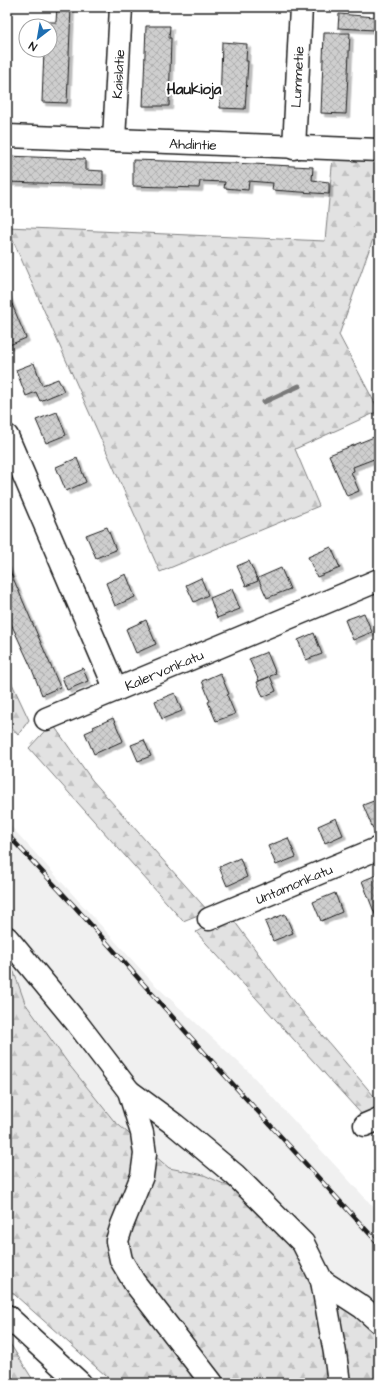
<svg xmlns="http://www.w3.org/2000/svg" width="386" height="1390" font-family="'Architects Daughter',sans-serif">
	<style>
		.built { fill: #f0f0f0 }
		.forest { fill: url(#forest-firs); stroke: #7f7f7f }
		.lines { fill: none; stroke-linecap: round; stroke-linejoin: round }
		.stream { stroke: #7a7a7a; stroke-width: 5 }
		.building { fill: url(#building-cross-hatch); stroke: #1c1c1c; filter: url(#shadow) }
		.minor-casing { stroke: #1c1c1c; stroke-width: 25 }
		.major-casing { stroke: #1c1c1c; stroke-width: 25 }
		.minor { stroke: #fff; stroke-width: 22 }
		.major { stroke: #fff; stroke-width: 22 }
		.rail-casing { stroke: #1c1c1c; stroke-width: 4.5 }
		.rail { stroke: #fff; stroke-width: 3; stroke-dasharray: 9; stroke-linecap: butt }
		.labels { text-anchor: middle; stroke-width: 4; stroke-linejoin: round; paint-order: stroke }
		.street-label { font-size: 14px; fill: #1c1c1c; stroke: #fff }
		.neighbourhood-label { font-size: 15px; font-weight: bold; fill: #1c1c1c; stroke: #fff }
	</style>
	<defs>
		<pattern id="forest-firs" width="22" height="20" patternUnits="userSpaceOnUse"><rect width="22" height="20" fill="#e2e2e2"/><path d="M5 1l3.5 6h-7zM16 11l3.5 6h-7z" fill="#c1c1c1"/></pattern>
		<pattern id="building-cross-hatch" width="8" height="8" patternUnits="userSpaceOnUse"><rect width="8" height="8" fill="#cecece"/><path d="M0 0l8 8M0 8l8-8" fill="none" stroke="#b0b0b0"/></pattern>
		<filter id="shadow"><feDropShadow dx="3.5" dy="3.5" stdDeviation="0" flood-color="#0004"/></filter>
	</defs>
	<rect width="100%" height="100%" fill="#fff"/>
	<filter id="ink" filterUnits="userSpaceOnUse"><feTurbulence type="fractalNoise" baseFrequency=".025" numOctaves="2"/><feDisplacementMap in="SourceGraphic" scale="8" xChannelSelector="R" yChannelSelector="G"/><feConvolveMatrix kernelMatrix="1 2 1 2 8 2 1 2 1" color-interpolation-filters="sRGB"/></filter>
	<g filter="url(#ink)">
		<path class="built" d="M7 822 154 984 248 1071 379 1213V1339L377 1336 204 1175 169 1168 114 1121 70 1066 25 1002 14 972 7 964Z"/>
		<g class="forest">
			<path d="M333 156 379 158V222L339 335 379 411 295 449 319 506 160 572 7 227 325 241Z"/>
			<path d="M7 673 29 720 18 735 7 723Z"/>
			<path d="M52 723 92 780 208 911 183 921 29 748Z"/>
			<path d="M232 918 294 1002 379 1102V1112L365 1118 196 932 212 923 219 930Z"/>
			<path d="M7 964 14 972 25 1003 70 1066 114 1121 169 1168 204 1175 239 1191 261 1212 377 1336 379 1339V1383H114L7 1288Z"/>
			<path d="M7 1339 35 1383H7Z"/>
		</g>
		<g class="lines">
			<path class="stream" d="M264 402 299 386"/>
		</g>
		<g class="building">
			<path d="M57 7H71L67 103 42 102 44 50H50V26H45V22H56Z"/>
			<path d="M339 14 375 17V30L338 28Z"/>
			<path d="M146 26H170L169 38H171L169 106H143Z"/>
			<path d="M324 33H350L346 114 321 113Z"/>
			<path d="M222 42 247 44 246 61H248L245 109 220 108Z"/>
			<path d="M7 156 85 159V170L103 171V185L7 182Z"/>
			<path d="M133 160 232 163 313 167 312 180 329 182V194L272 190 273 183 249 181 248 190 224 188 225 182 200 181 199 188 133 186Z"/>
			<path d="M7 292 26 338 7 346Z"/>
			<path d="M34 363 42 385 58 379 64 391 40 401 36 392 26 396 16 370Z"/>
			<path d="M57 412 66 435 46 443 36 420Z"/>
			<path d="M379 435V457L353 467 354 471 351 472 359 491 347 496 329 455Z"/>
			<path d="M77 458 86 482 66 491 56 467Z"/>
			<path d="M107 527 116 550 96 558 86 535Z"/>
			<path d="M331 547 340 568 317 577 308 557Z"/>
			<path d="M249 561 258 581 246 586 237 566Z"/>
			<path d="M7 564 60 687 42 695 31 667 7 615Z"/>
			<path d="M281 568 290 589 267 598 258 578Z"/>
			<path d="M126 574 135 597 115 606 106 583Z"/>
			<path d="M201 578 208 595 194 602 186 585Z"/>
			<path d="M232 589 240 609 217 618 210 598Z"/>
			<path d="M364 613 372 632 353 640 345 620Z"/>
			<path d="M146 620 156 644 136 653 126 629Z"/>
			<path d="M314 633 322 654 306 660 298 640Z"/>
			<path d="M267 652 276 674 270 676 276 691 263 697 257 682 269 677 259 681 249 659Z"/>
			<path d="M83 668 88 681 67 690 62 677Z"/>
			<path d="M220 673 229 694 227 695 235 714 216 721 208 702 210 701 202 681Z"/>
			<path d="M175 693 182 711 162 719 155 701Z"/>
			<path d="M113 718 123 741 94 754 85 733 94 729 93 727Z"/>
			<path d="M144 740 151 756 138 761 131 745Z"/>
			<path d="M379 799V836H376L363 805Z"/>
			<path d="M336 818 343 835 325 843 318 826Z"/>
			<path d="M288 838 296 857 276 865 268 846Z"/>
			<path d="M240 858 247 877 227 886 219 867Z"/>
			<path d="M379 874V922H378L362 881Z"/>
			<path d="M335 893 342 912 321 921 313 902Z"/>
			<path d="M285 914 293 933 273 941 265 922Z"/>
		</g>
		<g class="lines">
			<g class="minor-casing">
				<g id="minor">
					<path d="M7 136 379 150"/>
					<path d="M114 140 121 7"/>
					<path d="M294 148 301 7"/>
					<path d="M7 436 116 690"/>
					<path d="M46 719 379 580"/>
					<path d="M209 919 379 848"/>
					<path d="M7 938 77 1023 129 1091 142 1133 145 1154 142 1176 122 1225 117 1241 121 1260 134 1282 212 1383"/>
					<path d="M129 1091 175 1125 235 1175 303 1243 322 1281 335 1353 339 1383"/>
					<path d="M365 1125 379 1119"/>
					<path d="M322 1281 362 1307 379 1322"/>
				</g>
			</g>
			<g class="major-casing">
				<path id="major" d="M7 1316 80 1383"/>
			</g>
			<use href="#minor" class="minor"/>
			<use href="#major" class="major"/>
			<g class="rail-casing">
				<path id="rail" d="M7 834 76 908 209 1058 379 1244"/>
			</g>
			<use href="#rail" class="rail"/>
		</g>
	</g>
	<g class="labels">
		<g class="street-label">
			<text transform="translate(118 74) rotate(-87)" y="5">Kaislatie</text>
			<text transform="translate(297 77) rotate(-87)" y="5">Lummetie</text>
			<text transform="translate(193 144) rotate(2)" y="5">Ahdintie</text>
			<text transform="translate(164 670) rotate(-23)" y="5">Kalervonkatu</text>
			<text transform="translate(294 884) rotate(-23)" y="5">Untamonkatu</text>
		</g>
		<g class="neighbourhood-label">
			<text x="194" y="94">Haukioja</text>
		</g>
	</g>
	<rect width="386" height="1390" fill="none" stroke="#fff" stroke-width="24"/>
	<rect x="12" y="12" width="362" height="1366" fill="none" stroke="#1c1c1c" stroke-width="1.5" filter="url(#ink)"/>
	<g transform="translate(38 38) rotate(211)"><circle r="19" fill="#ffffff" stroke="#a4a4a4"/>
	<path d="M0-3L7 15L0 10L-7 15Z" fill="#1f6fb2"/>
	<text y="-6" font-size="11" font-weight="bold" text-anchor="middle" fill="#1c1c1c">N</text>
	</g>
</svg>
